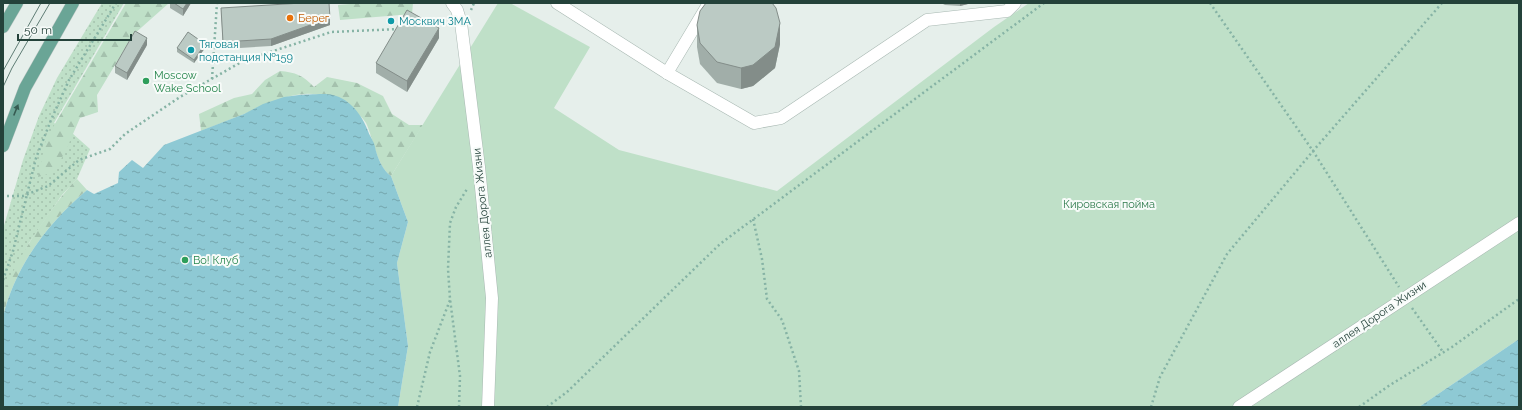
<svg xmlns="http://www.w3.org/2000/svg" width="1522" height="410" font-family="Raleway,sans-serif">
	<style>
		.grass { fill: url(#grass-dots) }
		.forest { fill: url(#forest-firs) }
		.park { fill: #bfe0c8 }
		.water { fill: url(#water-ripples) }
		.lines { fill: none; stroke-linecap: round; stroke-linejoin: round }
		.minor-casing { stroke: #a8b8b2; stroke-width: 13 }
		.major-casing { stroke: #c2cac8; stroke-width: 13 }
		.path { stroke: #86b3a5; stroke-width: 2.5; stroke-dasharray: 2 3; stroke-linecap: butt }
		.minor { stroke: #fff; stroke-width: 12 }
		.major { stroke: #6aa596; stroke-width: 12 }
		.tram { stroke: #5f7d75; stroke-width: 1 }
		.wall { fill: #a1aea9 }
		.shaded-wall { fill: #838d89 }
		.building { fill: #bbcac4; stroke: #838d89 }
		.oneway { fill: #365b51 }
		.food-dot { fill: #e8710a; stroke: #f7fbf9; stroke-width: 1.5 }
		.culture-dot { fill: #0f9aa8; stroke: #f7fbf9; stroke-width: 1.5 }
		.leisure-dot { fill: #2e9e5b; stroke: #f7fbf9; stroke-width: 1.5 }
		.labels { text-anchor: middle; stroke-width: 4; stroke-linejoin: round; paint-order: stroke }
		.food-label { font-size: 11px; fill: #c56008; stroke: #f7fbf9; text-anchor: start }
		.culture-label { font-size: 11px; fill: #0d838f; stroke: #f7fbf9; text-anchor: start }
		.leisure-label { font-size: 11px; fill: #27864d; stroke: #f7fbf9; text-anchor: start }
		.street-label { font-size: 11px; fill: #24423a; stroke: #f7fbf9 }
		.park-label { font-size: 11px; fill: #2d7a4b; stroke: #f7fbf9 }
	</style>
	<defs>
		<pattern id="grass-dots" width="8" height="8" patternUnits="userSpaceOnUse"><rect width="8" height="8" fill="#bfe0c8"/><path d="M2 2h.1M6 6h.1" fill="none" stroke="#a4c1ad" stroke-width="1.8" stroke-linecap="round"/></pattern>
		<pattern id="forest-firs" width="22" height="20" patternUnits="userSpaceOnUse"><rect width="22" height="20" fill="#bfe0c8"/><path d="M5 1l3.5 6h-7zM16 11l3.5 6h-7z" fill="#a4c1ad"/></pattern>
		<pattern id="water-ripples" width="26" height="14" patternUnits="userSpaceOnUse"><rect width="26" height="14" fill="#8ec9d4"/><path d="M2 4q2-2 4 0t4 0M15 11q2-2 4 0t4 0" fill="none" stroke="#74a5ad"/></pattern>
	</defs>
	<rect width="100%" height="100%" fill="#e6efeb"/>
	<path class="grass" d="M102 3H124L54 123 72 133 90 149 77 179 62 195 29 243 3 297V229L23 160 39 116 57 78Z"/>
	<g class="forest">
		<path d="M126 3H169L133 35 97 95 98 112 80 118 66 150 54 172 38 177 46 139Z"/>
		<path d="M362 3H413L412 14 340 20 338 5Z"/>
		<path d="M280 71C295 72 304 76 314 87L327 77 357 83 383 96 392 114 409 125H423L391 176C377 167 373 137 366 123 359 112 350 109 339 104 333 101 326 97 320 95 293 89 268 105 244 114 230 120 215 125 201 131L199 114 234 98 252 94 265 80Z"/>
		<path d="M77 179 87 190C48 223 15 266 3 317 3 311 2 304 3 299 7 271 57 198 77 179Z"/>
	</g>
	<path class="park" d="M498 3H510L590 47 554 108 619 150 777 191 994 27 1029 3H1519V339L1419 407H398L408 346 397 263 408 222 391 176Z"/>
	<g class="water">
		<path d="M299 95C306 95 326 93 333 95 350 99 362 115 368 131 370 137 374 141 375 147 377 157 383 171 391 176L408 222 397 263 408 346 398 407H3V317C15 266 48 223 87 190L94 194 118 183 119 172 132 160 143 168 164 145 244 114 263 104 284 97Z"/>
		<path d="M1519 339V407H1419Z"/>
	</g>
	<g class="lines">
		<g class="minor-casing">
			<g id="minor">
				<path d="M452 3 457 10 461 23 479 167 492 298 488 407"/>
				<path d="M557 3 667 73 754 123 781 118 927 20 1007 11 1015 3"/>
				<path d="M667 73 709 3"/>
				<path d="M1239 407 1519 223"/>
			</g>
		</g>
		<g class="major-casing">
			<g id="major">
				<path d="M3 27 17 3"/>
				<path d="M3 146 25 88 73 3"/>
			</g>
		</g>
		<g class="path">
			<path d="M1210 3 1313 151 1399 287"/>
			<path d="M471 10 474 3"/>
			<path d="M212 79 217 3"/>
			<path d="M7 196H23L48 186 79 160 110 149 125 134 180 97 243 61 331 32 399 29"/>
			<path d="M753 219 762 259 767 299 782 320 799 371 801 407"/>
			<path d="M3 280 13 251 36 158 51 120 69 80 116 3"/>
			<path d="M1412 308 1443 352"/>
			<path d="M417 407 430 352 450 300"/>
			<path d="M459 407 460 376 450 299 448 269 450 223 456 207 467 189"/>
			<path d="M547 407 567 392 720 244 1044 3"/>
			<path d="M1151 407 1160 377 1227 254 1313 151 1442 3"/>
			<path d="M1359 407 1390 385 1452 347 1519 299"/>
		</g>
		<use href="#minor" class="minor"/>
		<use href="#major" class="major"/>
		<g class="tram">
			<path d="M3 71 41 3"/>
			<path d="M3 87 12 68 50 3"/>
		</g>
	</g>
	<g class="wall">
		<path d="M170 3H191L183 16 170 8Z"/>
		<path d="M941 3H972L960 6 945 5Z"/>
		<path d="M221 8 330 25 271 46 223 49Z"/>
		<path d="M697 25 780 44 775 68 753 86 741 89 717 83 700 64 697 47Z"/>
		<path d="M439 38 407 92 376 73V63Z"/>
		<path d="M147 45 127 80 115 73V66Z"/>
		<path d="M177 48H205L194 63 177 52Z"/>
	</g>
	<g class="shaded-wall">
		<path d="M187 3H191L183 16V9Z"/>
		<path d="M960 3H972L960 6Z"/>
		<path d="M330 18V25L271 46V39Z"/>
		<path d="M780 23V44L775 68 753 86 741 89V68Z"/>
		<path d="M439 28V38L407 92V81Z"/>
		<path d="M147 38V45L127 80V73Z"/>
		<path d="M205 44V48L194 63V60Z"/>
	</g>
	<g class="building">
		<path d="M174 3H187L183 9Z"/>
		<path d="M302 3H329L330 18 271 39 223 42 221 8Z"/>
		<path d="M706 3H772L776 8 780 23 775 47 753 65 741 68 717 62 700 43 697 25 700 11Z"/>
		<path d="M407 10 439 28 407 81 376 63Z"/>
		<path d="M135 31 147 38 127 73 115 66Z"/>
		<path d="M188 32 205 44 194 60 177 48Z"/>
	</g>
	<defs><path id="oneway-solid" d="M-6-.8H1V-3.2L6.5 0L1 3.2V.8H-6Z"/></defs>
	<use class="oneway" href="#oneway-solid" transform="translate(16 110) rotate(-68)"/>
	<circle class="food-dot" cx="290" cy="18" r="4"/>
	<g class="culture-dot">
		<circle cx="391" cy="21" r="4"/>
		<circle cx="191" cy="50" r="4"/>
	</g>
	<g class="leisure-dot">
		<circle cx="146" cy="81" r="4"/>
		<circle cx="185" cy="260" r="4"/>
	</g>
	<g class="labels">
		<g class="food-label">
			<text x="298" y="22">Берег</text>
		</g>
		<g class="culture-label">
			<text x="399" y="25">Москвич ЗМА</text>
			<text x="199" y="48">Тяговая<tspan x="199" dy="13">подстанция №159</tspan></text>
		</g>
		<g class="leisure-label">
			<text x="154" y="79">Moscow<tspan x="154" dy="13">Wake School</tspan></text>
			<text x="193" y="264">Во! Клуб</text>
		</g>
		<g class="street-label">
			<text transform="translate(482 203) rotate(-96)" y="4">аллея Дорога Жизни</text>
			<text transform="translate(1379 314) rotate(-34)" y="4">аллея Дорога Жизни</text>
		</g>
		<g class="park-label">
			<text x="1109" y="208">Кировская пойма</text>
		</g>
	</g>
	<rect width="1522" height="410" fill="none" stroke="#24423a" stroke-width="8"/>
	<path d="M18 34v6h113v-6" fill="none" stroke="#24423a" stroke-width="2"/>
	<text x="24" y="34" font-size="12" fill="#24423a" stroke="#f7fbf9" stroke-width="3" paint-order="stroke">50 m</text>
</svg>
